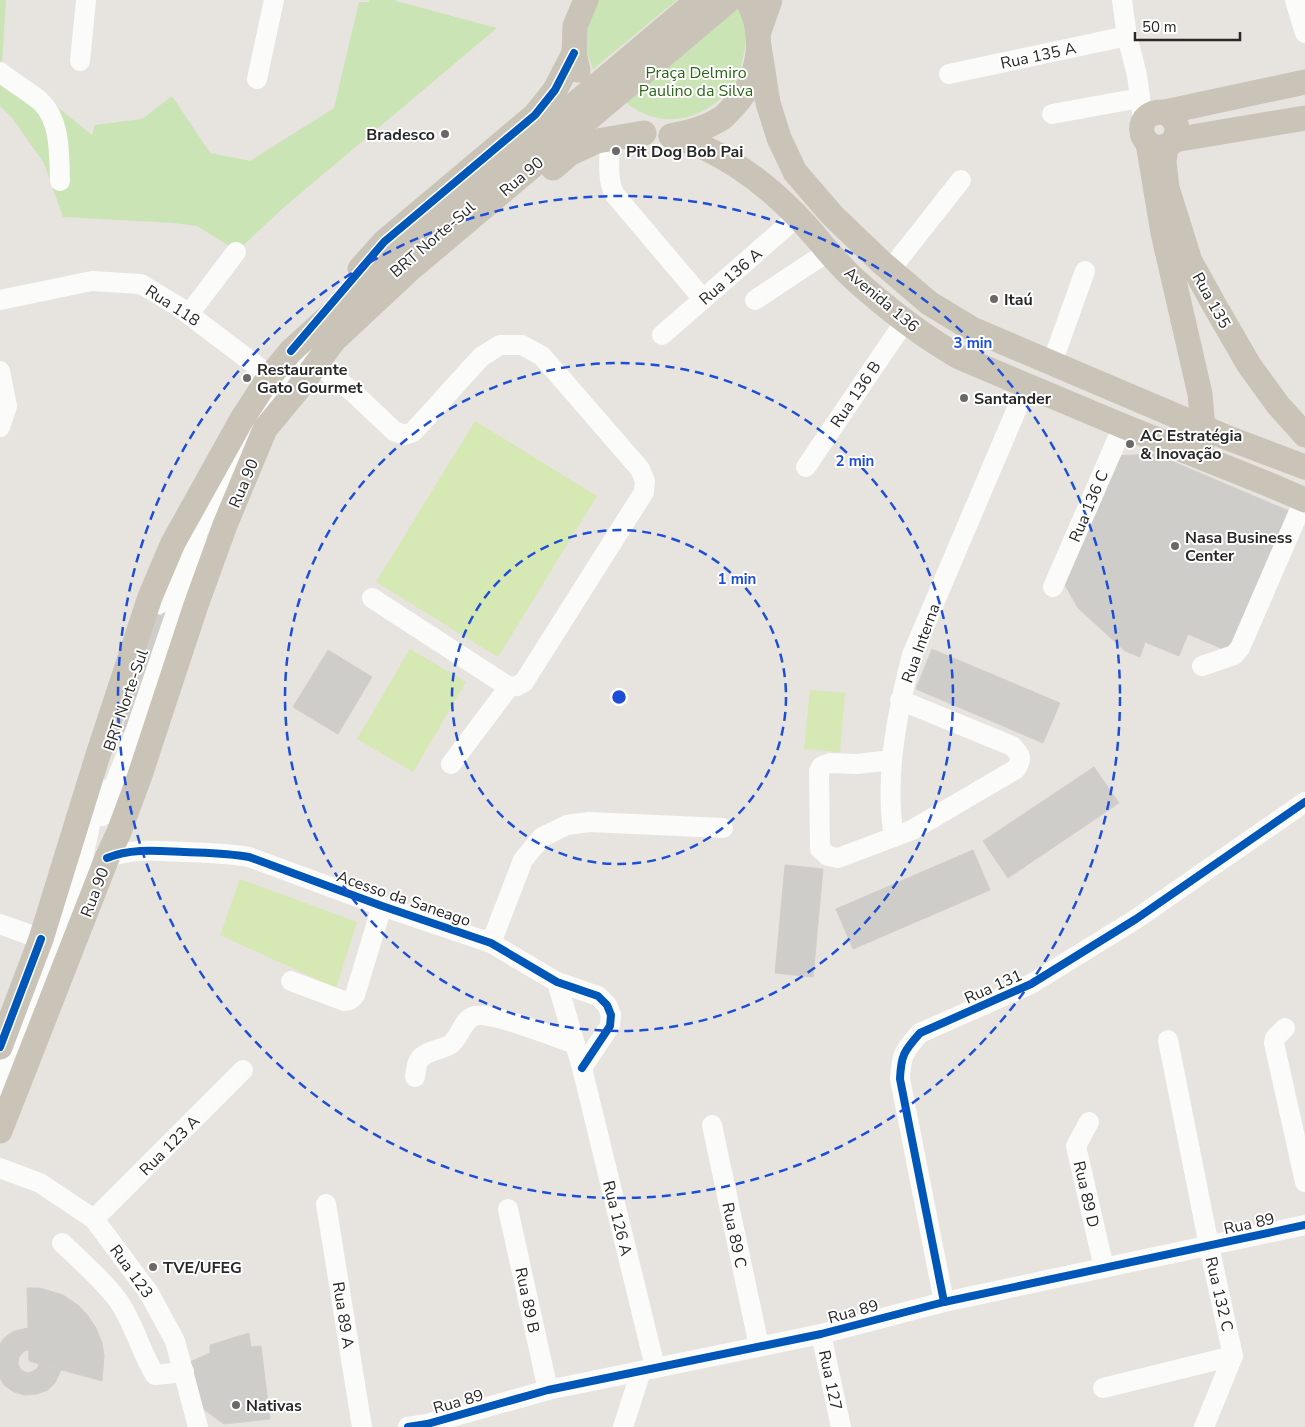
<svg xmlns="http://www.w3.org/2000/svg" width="1305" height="1427" font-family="'Nunito Sans',sans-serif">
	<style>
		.green { fill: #cae4b5 }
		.pitch { fill: #d6e8b3 }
		.building { fill: #cfcdc9; stroke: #d2cfca }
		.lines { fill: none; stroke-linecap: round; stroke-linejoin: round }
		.minor { stroke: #fbfbfa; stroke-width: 20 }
		.major { stroke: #c9c3b8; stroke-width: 25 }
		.cycleway-casing { stroke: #fff; stroke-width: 11 }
		.cycleway { stroke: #0057b8; stroke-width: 8 }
		.ring { fill: none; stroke: #1d4ed8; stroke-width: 2.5; stroke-dasharray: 9 6 }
		.poi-dot { fill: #6b6968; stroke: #fff; stroke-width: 2 }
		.labels { text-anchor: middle; stroke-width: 4; stroke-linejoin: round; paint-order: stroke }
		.street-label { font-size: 16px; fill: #282828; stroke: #fff }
		.park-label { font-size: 16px; fill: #2c6618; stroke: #fff }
		.poi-label { font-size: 16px; font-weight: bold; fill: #282828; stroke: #fff; text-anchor: start }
		.centre { fill: #1d4ed8; stroke: #fff; stroke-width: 2.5 }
		.ring-label { font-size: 15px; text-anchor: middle; font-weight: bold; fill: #1d4ed8; stroke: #fff; stroke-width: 4; stroke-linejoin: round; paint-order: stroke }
	</style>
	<rect width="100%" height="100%" fill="#e7e3de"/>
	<g class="green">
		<path d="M0 0H6L2 62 92 135 95 125 142 119 172 96 210 153 250 161 334 108 359 2H369V0H396V1L497 28 327 171 282 209 237 251 197 226 174 223 63 217 44 163 12 118 0 106Z"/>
		<path d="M596 0H677L593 69 586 50 585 23Z"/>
		<path d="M740 7C742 14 746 23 746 30 747 43 741 75 733 85 712 114 674 129 641 112 635 110 630 105 625 102Z"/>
	</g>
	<g class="pitch">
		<path d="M475 421 597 496 498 657 376 582Z"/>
		<path d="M410 649 466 682 413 772 357 739Z"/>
		<path d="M810 690 845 693 840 752 804 749Z"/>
		<path d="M240 879 357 922 336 988 220 935Z"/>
	</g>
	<g class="building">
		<path d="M1155 454 1289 511 1230 652 1188 634 1179 656 1145 642 1140 657 1125 651 1078 608 1062 580 1114 456Z"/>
		<path d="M163 612 170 615 129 733 122 731 127 716 121 714 156 614 162 616Z"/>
		<path d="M932 649 1060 703 1043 743 916 689Z"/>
		<path d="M328 650 372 677 338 734 293 707Z"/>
		<path d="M1094 767 1119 803 1008 878 983 841Z"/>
		<path d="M973 850 990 890 853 949 836 909Z"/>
		<path d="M785 865 823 869 813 977 775 973Z"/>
		<path d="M27 1288H40L63 1295 79 1306 88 1316 96 1328 102 1343 104 1356 102 1381 29 1361Z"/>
		<path d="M28 1328 29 1350 24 1351 19 1357 18 1364 21 1370 27 1373 31 1372 37 1369 39 1364 61 1370 55 1383 48 1390 37 1394 25 1395 14 1392 4 1385 0 1378V1344L4 1338 14 1331Z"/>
		<path d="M249 1333 251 1347 261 1346 270 1419 224 1424 195 1403 190 1362 210 1353V1345Z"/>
	</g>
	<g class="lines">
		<g class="minor">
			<path d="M1122 0 1127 36 1137 75 1143 122"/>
			<path d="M1295 0 1305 33"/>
			<path d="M80 61 86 0"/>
			<path d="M0 72C13 83 29 91 41 102 61 121 59 155 60 181"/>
			<path d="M949 74 1127 36"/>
			<path d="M257 79 274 0"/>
			<path d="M1052 114 1140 98"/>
			<path d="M610 138C610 156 606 179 615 195L703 299"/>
			<path d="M890 270 961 180"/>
			<path d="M0 300 92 281 141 284 179 307 270 376"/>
			<path d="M755 300 829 251"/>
			<path d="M189 314 236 252"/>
			<path d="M662 335 797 217"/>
			<path d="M1052 363 1085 271"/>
			<path d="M322 368 354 393 394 431 404 435 413 432 481 357 500 345H522L542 356 640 469 645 481 644 492 524 682 517 686 509 687 451 764"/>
			<path d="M0 371 7 406 0 427"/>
			<path d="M806 467 905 321"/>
			<path d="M1053 587 1123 426"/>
			<path d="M372 598 509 687"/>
			<path d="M159 604 184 555 203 523 253 423 277 387 329 331"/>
			<path d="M1202 666 1234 655 1240 648 1304 500"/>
			<path d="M900 700 1012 746C1021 755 1023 758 1016 769L912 830 894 837C884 777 897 714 912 655L1027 385"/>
			<path d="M892 760 857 764 830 763 822 766 819 771 820 849 828 856 838 858 894 837"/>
			<path d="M102 816 133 738 175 615 193 566 199 542"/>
			<path d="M107 858C132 848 158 851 184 852 206 853 227 853 249 857L382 906 491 943 557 982 598 996 607 1005 611 1015 610 1026 582 1068"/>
			<path d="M77 887 98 787"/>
			<path d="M0 924 41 939"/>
			<path d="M491 943 523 860 542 837 567 825 589 822 723 828"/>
			<path d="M291 981 344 1001 350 1000 355 995 382 906"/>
			<path d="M557 982 582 1068 655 1367"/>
			<path d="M1285 1028 1275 1038 1274 1043 1305 1182"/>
			<path d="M1168 1040 1209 1246 1233 1356 1204 1427"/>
			<path d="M415 1077C416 1072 416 1067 418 1062 423 1050 441 1051 451 1044 460 1037 462 1022 472 1017 486 1009 557 1038 575 1044"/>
			<path d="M0 1089 82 874"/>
			<path d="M1089 1122 1076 1146 1104 1268"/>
			<path d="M712 1125 759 1346"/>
			<path d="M0 1168 40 1183 94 1219 149 1293 175 1341 198 1427"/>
			<path d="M326 1204 362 1427"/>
			<path d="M508 1209 548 1390"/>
			<path d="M94 1219 243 1070"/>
			<path d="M62 1243C81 1261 101 1278 117 1299 134 1322 140 1351 155 1375L174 1373 184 1371"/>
			<path d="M944 1302 900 1079C901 1055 904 1051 920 1033L1031 984 1136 919 1305 802"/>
			<path d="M821 1334 841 1427"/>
			<path d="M1103 1388 1233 1356"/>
			<path d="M408 1427 427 1424 548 1390 821 1334 944 1302 1305 1225"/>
			<path d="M623 1427 641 1371"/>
		</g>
		<g class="major">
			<path d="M758 34 770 0"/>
			<path d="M759 46 768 103 779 138 795 172 832 215 881 262 929 303 972 329 1228 438 1305 467"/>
			<path d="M578 70 574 53 575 26 586 0"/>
			<path d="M1165 112C1176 119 1182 131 1172 142 1170 145 1166 146 1162 147 1138 150 1131 110 1165 112L1305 82"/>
			<path d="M671 136C681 139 693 142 703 147 739 164 771 189 798 217 817 237 833 259 852 277 885 307 921 335 959 357L1123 426 1270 485 1305 500"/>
			<path d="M671 136C690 132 705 129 722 118 726 115 729 111 733 107 760 79 767 34 747 0"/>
			<path d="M1174 140 1305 118"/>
			<path d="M1148 143 1163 233 1200 394 1204 440"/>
			<path d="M1166 146 1164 162 1167 188 1190 261 1216 308 1249 365 1278 405 1305 435"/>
			<path d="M553 168 569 154 597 141 644 133"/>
			<path d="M360 269 384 242 535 115 555 90 574 53"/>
			<path d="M0 1047 41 939 97 758 150 597 173 543 242 419 270 376 291 351 398 253 698 0"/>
			<path d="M0 1131 107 858 119 832 139 778 196 605 225 525 265 429 298 389 334 340 408 271 729 0"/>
		</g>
		<g class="cycleway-casing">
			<g id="cycleway">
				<path d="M291 351 384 242 535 115 555 90 574 53"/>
				<path d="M107 858C132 848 158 851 184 852 206 853 227 853 249 857L382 906 491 943 557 982 598 996 607 1005 611 1015 610 1026 582 1068"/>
				<path d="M0 1047 41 939"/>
				<path d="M944 1302 900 1079C901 1055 904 1051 920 1033L1031 984 1136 919 1305 802"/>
				<path d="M408 1427 427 1424 548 1390 821 1334 944 1302 1305 1225"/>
			</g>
		</g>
		<use href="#cycleway" class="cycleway"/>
	</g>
	<g class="ring">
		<circle cx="619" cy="697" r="167"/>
		<circle cx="619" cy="697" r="334"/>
		<circle cx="619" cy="697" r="501"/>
	</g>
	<g class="poi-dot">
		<circle cx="445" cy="134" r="5"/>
		<circle cx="616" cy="151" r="5"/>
		<circle cx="994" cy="299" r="5"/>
		<circle cx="247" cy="378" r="5"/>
		<circle cx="964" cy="398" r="5"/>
		<circle cx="1130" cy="444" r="5"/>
		<circle cx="1175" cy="546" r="5"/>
		<circle cx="153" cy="1267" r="5"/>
		<circle cx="236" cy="1405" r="5"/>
	</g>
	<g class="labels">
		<g class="street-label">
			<text transform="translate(1038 55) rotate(-12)" y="6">Rua 135 A</text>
			<text transform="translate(521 176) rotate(-40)" y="6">Rua 90</text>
			<text transform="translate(432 239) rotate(-41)" y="6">BRT Norte-Sul</text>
			<text transform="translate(730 276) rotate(-41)" y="6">Rua 136 A</text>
			<text transform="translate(882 299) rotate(40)" y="6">Avenida 136</text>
			<text transform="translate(1212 300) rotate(61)" y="6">Rua 135</text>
			<text transform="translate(173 305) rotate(33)" y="6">Rua 118</text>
			<text transform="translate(855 394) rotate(-56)" y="6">Rua 136 B</text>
			<text transform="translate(243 483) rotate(-67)" y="6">Rua 90</text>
			<text transform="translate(1088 506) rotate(-67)" y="6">Rua 136 C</text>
			<text transform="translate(920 643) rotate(-70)" y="6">Rua Interna</text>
			<text transform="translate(125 700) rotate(-71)" y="6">BRT Norte-Sul</text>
			<text transform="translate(94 892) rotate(-69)" y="6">Rua 90</text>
			<text transform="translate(404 898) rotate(19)" y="6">Acesso da Saneago</text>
			<text transform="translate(993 986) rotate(-24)" y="6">Rua 131</text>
			<text transform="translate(169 1145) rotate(-45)" y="6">Rua 123 A</text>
			<text transform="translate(1087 1194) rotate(77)" y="6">Rua 89 D</text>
			<text transform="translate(618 1218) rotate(76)" y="6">Rua 126 A</text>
			<text transform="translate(1249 1223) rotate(-12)" y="6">Rua 89</text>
			<text transform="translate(735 1235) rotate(78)" y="6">Rua 89 C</text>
			<text transform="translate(132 1271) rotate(54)" y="6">Rua 123</text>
			<text transform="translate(1220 1294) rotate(77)" y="6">Rua 132 C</text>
			<text transform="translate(528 1300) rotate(78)" y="6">Rua 89 B</text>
			<text transform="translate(853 1311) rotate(-15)" y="6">Rua 89</text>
			<text transform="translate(344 1315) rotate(81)" y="6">Rua 89 A</text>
			<text transform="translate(831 1380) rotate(78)" y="6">Rua 127</text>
			<text transform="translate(458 1401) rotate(-16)" y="6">Rua 89</text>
		</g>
		<g class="park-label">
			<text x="696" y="78">Praça Delmiro<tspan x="696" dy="18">Paulino da Silva</tspan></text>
		</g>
		<g class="poi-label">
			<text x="435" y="140" text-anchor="end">Bradesco</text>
			<text x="626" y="157">Pit Dog Bob Pai</text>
			<text x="1004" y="305">Itaú</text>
			<text x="257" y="375">Restaurante<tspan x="257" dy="18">Gato Gourmet</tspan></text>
			<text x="974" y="404">Santander</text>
			<text x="1140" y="441">AC Estratégia<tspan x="1140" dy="18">&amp; Inovação</tspan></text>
			<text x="1185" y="543">Nasa Business<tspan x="1185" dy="18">Center</tspan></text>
			<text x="163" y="1273">TVE/UFEG</text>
			<text x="246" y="1411">Nativas</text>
		</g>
	</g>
	<circle cx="619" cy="697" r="8" class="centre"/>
	<g class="ring-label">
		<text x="973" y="348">3 min</text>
		<text x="855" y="466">2 min</text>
		<text x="737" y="584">1 min</text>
	</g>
	<path d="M1135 32v8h105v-8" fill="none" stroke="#282828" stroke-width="2.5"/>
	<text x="1142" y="32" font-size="15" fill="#282828" stroke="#ffffff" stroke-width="4" paint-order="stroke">50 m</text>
</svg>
